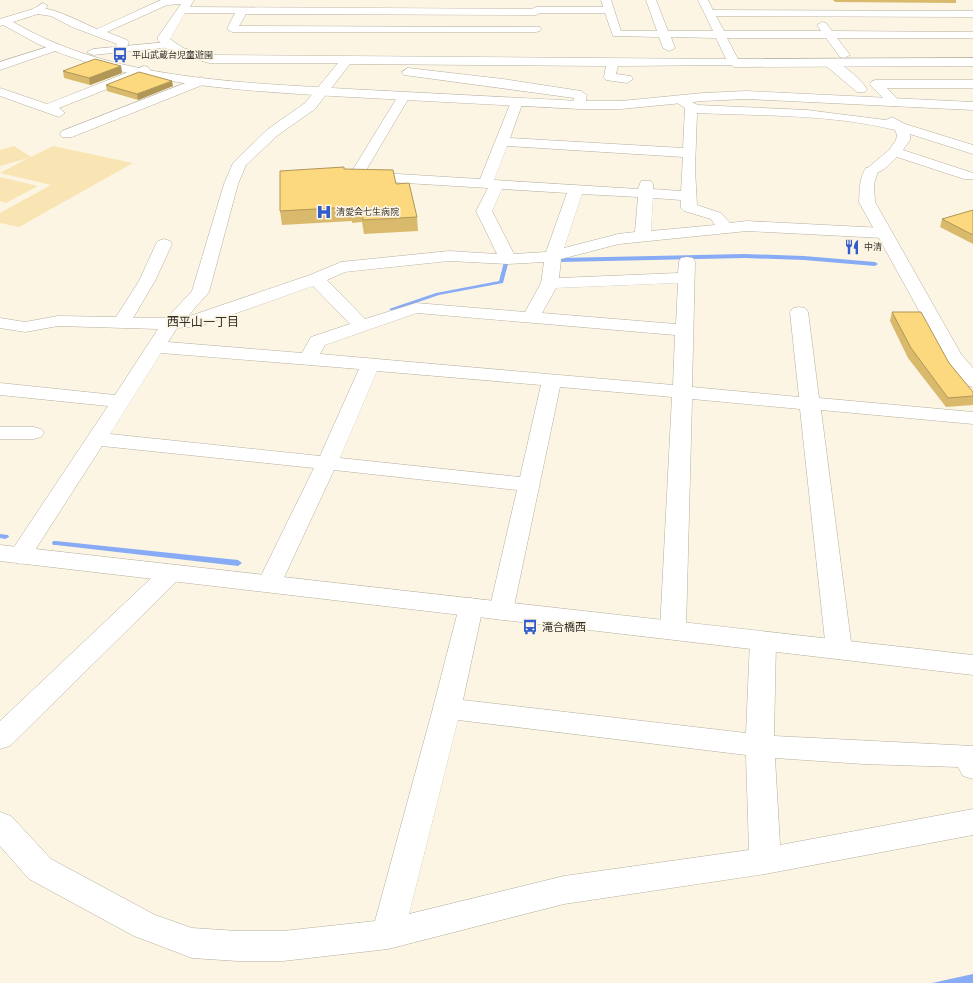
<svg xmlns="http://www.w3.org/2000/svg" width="973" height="983" font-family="'Crimson Pro','Noto Sans JP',serif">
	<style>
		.green { fill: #f9e5b3 }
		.water { fill: #88abf6 }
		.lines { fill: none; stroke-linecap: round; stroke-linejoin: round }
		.stream { fill: #88abf6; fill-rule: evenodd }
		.minor-casing { stroke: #b5af9f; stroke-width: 1 }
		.tertiary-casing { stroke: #b5af9f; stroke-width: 1 }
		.minor { fill: #fff; fill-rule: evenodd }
		.tertiary { fill: #fff; fill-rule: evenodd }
		.wall { fill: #d9ba6c }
		.shaded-wall { fill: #b09758 }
		.building { fill: #fcd87e; stroke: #b09758 }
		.labels { text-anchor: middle; stroke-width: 3.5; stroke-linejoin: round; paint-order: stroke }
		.far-poi-label { font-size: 9px; fill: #33302a; stroke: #fcf5e4; text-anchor: start }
		.poi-label { font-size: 11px; fill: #33302a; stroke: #fcf5e4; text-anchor: start }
		.neighbourhood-label { font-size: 12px; fill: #33302a; stroke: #fcf5e4 }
	</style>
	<rect width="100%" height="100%" fill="#fcf5e4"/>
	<g class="green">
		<path d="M14 146 31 157 53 146 133 163 19 227 0 223V213L51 185 0 173 28 158 0 166V150Z"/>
		<path d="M0 177 38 186 6 203 0 201Z"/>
	</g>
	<path class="water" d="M973 974V983H932Z"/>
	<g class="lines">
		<g class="stream">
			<path d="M744 254 804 256 875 262 878 264 875 266 804 260 744 258 560 262 557 260 560 258Z"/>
			<path d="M514 260 517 262 516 263 508 264 503 283 439 295 392 311 389 309 436 293 499 281 504 262Z"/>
			<path d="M0 534 8 535 9 537 5 539 0 538Z"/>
			<path d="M53 541H56L238 560 242 563 238 566 56 545H53L52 543Z"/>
		</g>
		<g class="minor-casing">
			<g id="minor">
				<path d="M161 0H194L190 7 532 9 536 7H603L601 0H611L621 31H657L646 0H656L668 31H713L698 0H708L713 10 973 11V17L716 16 724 31H821L817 25 822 22 826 23 832 31 973 32V38H837L850 55 844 58 840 57 826 38H727L740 63 738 65 618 66 616 74 631 76 633 79 627 83 606 80 604 77 606 66 350 64 315 109 278 135 246 165 238 184 209 292 187 317 310 275 341 262 449 251 497 254 476 211 488 188 356 180 351 179 349 176 398 96 404 92 410 96 365 172 480 179 511 102 517 98 523 102 510 138 683 148 685 108 673 100 679 96 698 105 807 110 886 120 892 117 905 124 973 145V154L910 134V140L903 150 973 173V179H964L897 157C889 165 878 177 866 174L864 171 889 150 896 140 897 135 895 130C831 114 763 116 697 113L695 169 697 205 721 213 730 223 747 221 883 228 889 230 891 233 889 236 883 238 747 231 619 244 561 259 559 278 678 273 679 262 681 258 687 257 693 258 695 262 692 387 799 397 790 312 793 308 799 307 805 308 808 312 819 398 973 412V424L821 410 852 650 848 657 839 659 830 657 826 650 800 409 692 399 686 630 682 636 673 639 664 636 660 630 672 397 560 387 513 611 510 617 501 620 492 617 489 611 517 490 334 470 281 584 278 590 269 592 260 590 257 584 314 468 102 446 28 561 20 564 12 561 8 556 108 406 0 395V383L115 395 158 329 58 326 25 332 0 328V318L25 322 58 316 116 317 139 281 156 244 158 241 164 239 170 241 172 244 155 281 133 318H167L192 291 224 184 233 163 268 129 305 103 338 63H209L175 53 164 47 158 40V37L181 4 167 5 107 32 127 40 129 42 124 53 120 54 114 51 117 44 72 27 51 16 37 14 32 11C42 0 84 24 97 29ZM185 13H235L227 29 232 32H536L540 31 541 29 540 27 239 26 246 14 536 15 540 13H605L613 36 659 37 663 48 669 51 675 48 671 37 716 38 726 59 209 55 183 48 170 39ZM507 146 683 157 681 191 653 189V184L651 181H641L638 189 494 180ZM502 189 567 193 546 252 514 254 492 211ZM582 194 638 197 635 232 618 234 564 248ZM653 198 681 200V208L684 211 711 219 715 225 651 231ZM449 261 508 264 544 262 541 283 525 312 416 303 365 319 327 280 345 272ZM678 283 676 324 542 313 556 288ZM313 286 350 324 311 337 302 353 168 342 177 328 200 326ZM417 313 675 335 673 385 320 354 325 345ZM161 353 359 369 320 456 110 434ZM377 371 541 385 520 477 340 458Z"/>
				<path d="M57 44 63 47 61 49 0 70V62Z"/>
				<path d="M829 59C842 63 860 78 867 89L865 92H857L825 65 823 63 825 61Z"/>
				<path d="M144 66 148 67 150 70 148 73 59 108 65 113 59 117 0 96V88L47 104Z"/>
				<path d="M408 68 503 79 581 91 587 95 585 105 579 109 573 105 574 98 404 75 402 72Z"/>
				<path d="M201 77 207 81 205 84 72 137H62L60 134 62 131Z"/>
				<path d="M876 80H973V88H887L900 102 894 106 890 105 872 87 870 84 872 81Z"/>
				<path d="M0 427H34L41 429 44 433 41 437 34 439H0Z"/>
				<path d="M171 565 179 567 183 573 179 579 10 746 0 749V721L163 567Z"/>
				<path d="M471 598 480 601 483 607 463 700 746 733 750 641 754 635 763 632 772 635 776 641 774 736 973 746V779L963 776 958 767 863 764 775 758 780 845 973 809V835L765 874 564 904 388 949 283 961H238L192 958 134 936 29 879 0 846V812L11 816 51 859 155 915 192 928 238 931H283L375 921 433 708 459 607 462 601ZM458 720 746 755 749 850 564 876 409 914Z"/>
			</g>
		</g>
		<g class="tertiary-casing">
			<g id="tertiary">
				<path d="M43 3 48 6 41 13 13 22C24 28 35 34 46 39 137 80 250 83 349 89 426 93 502 97 579 101H621L703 93 746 91 973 102V110L746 99 703 101 621 109H579C502 105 426 101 350 97 248 91 132 86 38 44 26 38 15 31 3 25L0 26V19L33 9Z"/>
				<path d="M168 42 172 43 174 45 172 47 93 55 87 52 93 49Z"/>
				<path d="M973 58V66L734 67 728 63 734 59Z"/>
				<path d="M871 167 876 168 878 171 874 184 875 202 961 354 973 368V387L966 385 944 356 859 202C860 190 859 178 866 168Z"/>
				<path d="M0 545 973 655V675L0 561Z"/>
			</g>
		</g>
		<use href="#minor" class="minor"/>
		<use href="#tertiary" class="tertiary"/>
	</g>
	<g class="wall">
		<path d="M833 0H956V3L835 2Z"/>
		<path d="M121 66 122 73 90 85 64 78 63 71Z"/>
		<path d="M106 85 173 86 138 100 107 91Z"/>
		<path d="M396 184 417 217 418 231 364 234 362 222 352 223V221L282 225 280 211Z"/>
		<path d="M973 210V244L940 227 942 219Z"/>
		<path d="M892 312 949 363 973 392V405L946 407 908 358 890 321Z"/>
	</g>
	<g class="shaded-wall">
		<path d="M121 66 122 73 90 85 89 78Z"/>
		<path d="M172 81 173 86 138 100 137 94Z"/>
	</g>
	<g class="building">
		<path d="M95 59 121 66 89 78 63 71Z"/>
		<path d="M139 72 172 81 137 94 106 85Z"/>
		<path d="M344 167V169L393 170 396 184 409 183 417 217 363 220 361 208 351 209V207L280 211V171Z"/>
		<path d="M973 210V235L942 219Z"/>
		<path d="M892 312H921L949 363 973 392V396L948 398 911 348Z"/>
	</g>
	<defs>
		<g id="bus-bare" transform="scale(1.2)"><path d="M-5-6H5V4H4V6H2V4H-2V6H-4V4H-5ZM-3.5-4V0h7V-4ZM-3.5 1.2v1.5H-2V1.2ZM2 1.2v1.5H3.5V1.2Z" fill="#325ccc" stroke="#fcf5e4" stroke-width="2.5" paint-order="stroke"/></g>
		<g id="hospital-bare" transform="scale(1.2)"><path d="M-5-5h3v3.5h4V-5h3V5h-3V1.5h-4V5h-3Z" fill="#325ccc" stroke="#fcf5e4" stroke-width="2.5" paint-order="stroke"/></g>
		<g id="restaurant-bare" transform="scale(1.2)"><path d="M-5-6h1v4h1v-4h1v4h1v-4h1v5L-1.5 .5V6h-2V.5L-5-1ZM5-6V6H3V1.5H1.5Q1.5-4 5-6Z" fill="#325ccc" stroke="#fcf5e4" stroke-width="2.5" paint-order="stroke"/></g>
	</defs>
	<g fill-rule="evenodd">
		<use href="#bus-bare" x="120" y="55"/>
		<use href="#hospital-bare" x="324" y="212"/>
		<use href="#restaurant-bare" x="852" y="247"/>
		<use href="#bus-bare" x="530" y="627"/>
	</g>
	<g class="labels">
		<g class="far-poi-label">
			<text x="132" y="58">平山武蔵台児童遊園</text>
			<text x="336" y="215">清愛会七生病院</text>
			<text x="864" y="250">中清</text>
		</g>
		<g class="poi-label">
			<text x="542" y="631">滝合橋西</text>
		</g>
		<g class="neighbourhood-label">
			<text x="203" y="326">西平山一丁目</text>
		</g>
	</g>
</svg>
